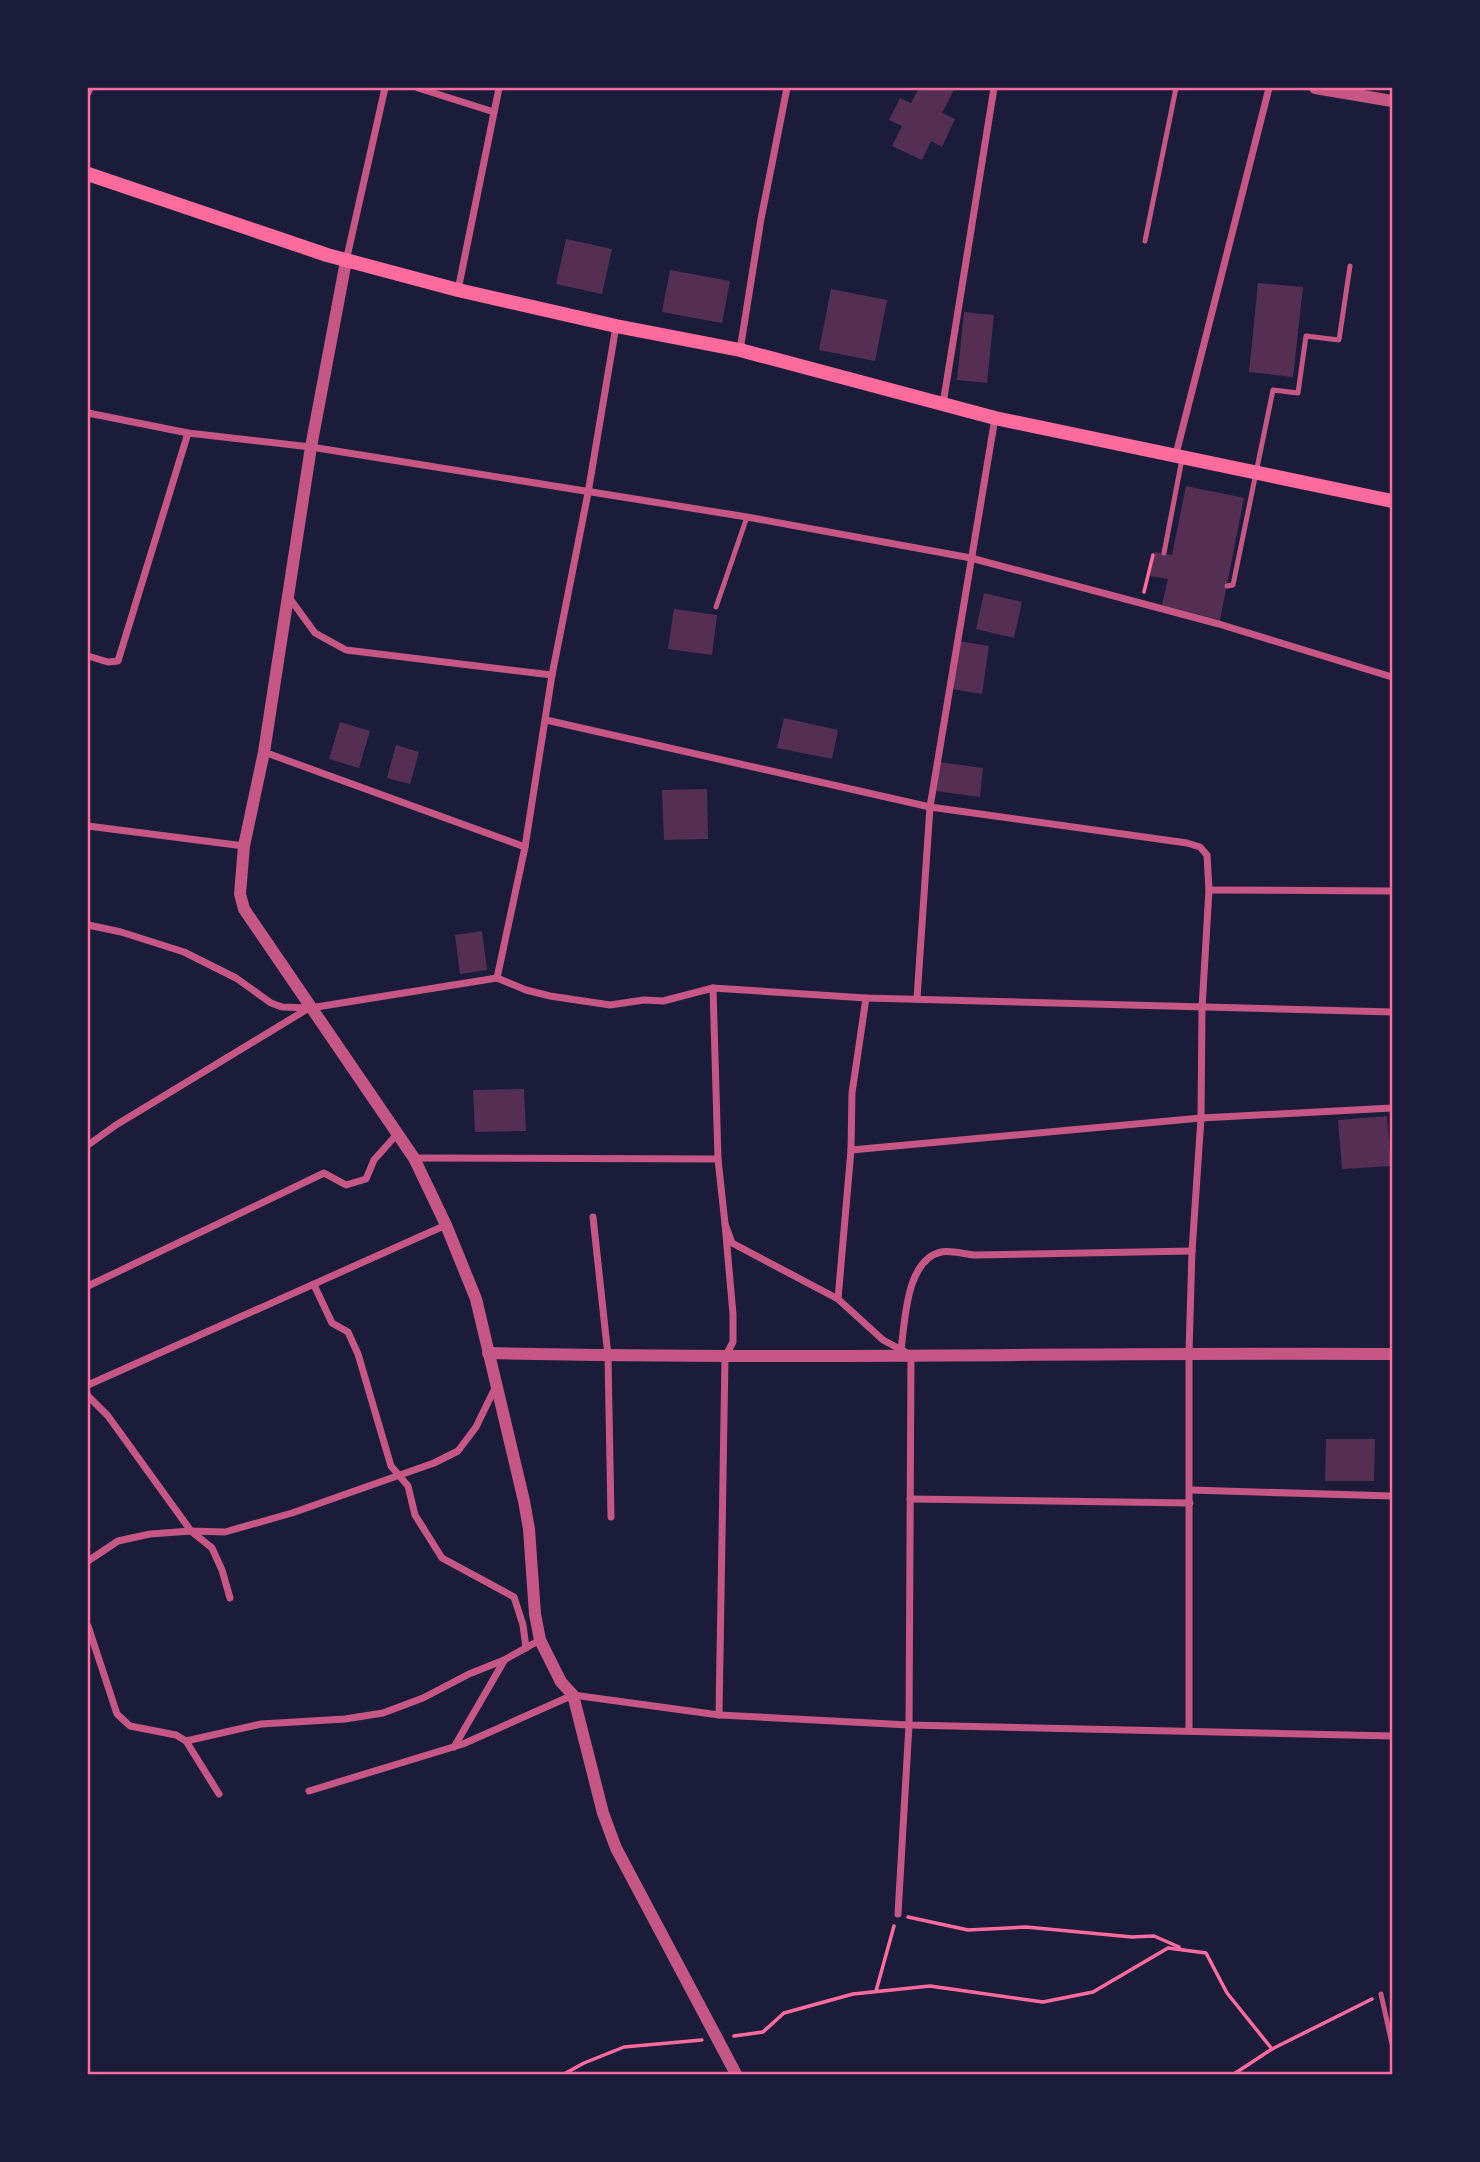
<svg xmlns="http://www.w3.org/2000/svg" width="1480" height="2162" font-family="Merriweather,serif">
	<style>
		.building { fill: #542f53 }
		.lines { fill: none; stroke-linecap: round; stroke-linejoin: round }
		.path { stroke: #ff6b9d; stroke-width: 3.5 }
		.service { stroke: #c65784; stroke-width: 5 }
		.minor { stroke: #c65784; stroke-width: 7 }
		.tertiary { stroke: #c65784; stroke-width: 12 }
		.secondary { stroke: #ff6b9d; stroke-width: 14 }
		.neatline { fill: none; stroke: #ff6b9d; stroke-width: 2.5 }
	</style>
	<rect width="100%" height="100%" fill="#1b1b3a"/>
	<g class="building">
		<path d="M919 88H955L942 113 955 119 942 147 931 141 922 160 892 146 902 126 889 120 900 98 911 103Z"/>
		<path d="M566 239 612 249 602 294 556 284Z"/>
		<path d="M670 270 730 281 722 323 662 312Z"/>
		<path d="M1258 283 1303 287 1293 377 1249 372Z"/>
		<path d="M831 289 887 300 875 361 819 350Z"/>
		<path d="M964 312 994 315 987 383 957 380Z"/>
		<path d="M1186 486 1244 498 1220 620 1162 605 1168 579 1150 576 1155 552 1172 555Z"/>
		<path d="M984 593 1022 602 1014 638 976 629Z"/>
		<path d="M674 609 717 615 712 655 668 649Z"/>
		<path d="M959 641 989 646 982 694 952 689Z"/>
		<path d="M784 718 838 730 832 759 777 748Z"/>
		<path d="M340 722 370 731 359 768 329 759Z"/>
		<path d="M396 745 419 752 410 784 387 778Z"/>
		<path d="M939 762 983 768 980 797 936 791Z"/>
		<path d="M707 789 708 839 664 840 662 790Z"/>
		<path d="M482 931 487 970 460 974 455 935Z"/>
		<path d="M524 1089 526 1131 475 1132 473 1090Z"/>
		<path d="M1387 1116 1391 1166 1342 1169 1338 1120Z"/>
		<path d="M1326 1439H1375L1374 1481H1325Z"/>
	</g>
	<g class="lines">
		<g class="path">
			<path d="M1144 592 1153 555"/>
			<path d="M908 1917 968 1930 1026 1927 1132 1937 1154 1936 1179 1947"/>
			<path d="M876 1991 894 1926"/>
			<path d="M734 2036 763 2032 784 2013 853 1994 930 1986 1043 2002 1093 1992 1168 1948 1206 1953 1227 1993 1272 2049"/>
			<path d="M564 2074 584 2063 624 2047 702 2040"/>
			<path d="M1234 2074 1272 2049 1372 1999"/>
		</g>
		<g class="service">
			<path d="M1145 241 1176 88"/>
			<path d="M1164 553 1182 459"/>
			<path d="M1227 586 1233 585 1273 390 1298 393 1306 336 1339 340 1350 266"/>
			<path d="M716 607 747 517"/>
			<path d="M1381 1994 1392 2044"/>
		</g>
		<g class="minor">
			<path d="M418 88 494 112"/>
			<path d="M88 93 90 88"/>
			<path d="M346 261 385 88"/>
			<path d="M458 290 499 88"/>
			<path d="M740 350 761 219 787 88"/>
			<path d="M943 404 994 88"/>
			<path d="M88 413 188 433 311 447 747 517 971 558 1219 624 1392 677"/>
			<path d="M1176 454 1269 88"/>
			<path d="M288 596 315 633 346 650 552 675"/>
			<path d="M88 656 108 662 118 661 188 433"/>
			<path d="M546 720 930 807 1187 843 1200 847 1207 855 1209 890 1202 1008 1201 1118 1192 1251 1189 1352V1730"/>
			<path d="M264 752 525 847"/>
			<path d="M88 826 244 846"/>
			<path d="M1209 890 1392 891"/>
			<path d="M88 925 121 932 184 952 236 978 271 1003 282 1007 310 1008 497 978 525 847 552 675 588 493 616 326"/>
			<path d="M497 978 526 990 550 996 610 1005 644 1000 663 1001 713 988 866 998 1392 1012"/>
			<path d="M713 988 718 1159 725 1224 732 1243 838 1299"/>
			<path d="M866 998 852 1093 851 1150 838 1299 883 1340 911 1355 909 1725 898 1914"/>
			<path d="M917 998 930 807 995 418"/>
			<path d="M88 1145 116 1125 309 1008"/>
			<path d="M851 1150 1201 1118 1392 1108"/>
			<path d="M414 1158 718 1159"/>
			<path d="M593 1217 608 1356 611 1517"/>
			<path d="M314 1285 332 1323 348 1332 358 1354 391 1466 408 1486 415 1515 442 1558 514 1597 523 1625 526 1648"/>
			<path d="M88 1286 324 1173 346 1185 366 1179 374 1160 398 1133"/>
			<path d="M901 1350C905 1321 906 1260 941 1252 950 1250 964 1254 974 1255L1192 1251"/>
			<path d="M88 1385 446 1225"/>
			<path d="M88 1396 108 1416 191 1531 212 1548 222 1570 230 1598"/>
			<path d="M1190 1490 1392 1496"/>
			<path d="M910 1499 1190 1503"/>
			<path d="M88 1561 118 1541 150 1534 191 1531 225 1532 292 1513 434 1463 458 1451 476 1427 496 1386"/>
			<path d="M88 1626 117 1714 130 1726 176 1735 186 1741 219 1794"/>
			<path d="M719 1715 725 1357 733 1342V1314L725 1224"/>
			<path d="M186 1741 261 1724 345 1719 383 1713 423 1698 469 1674 504 1660 540 1640"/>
			<path d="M454 1747 504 1661"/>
			<path d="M309 1791 463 1744 573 1695 719 1715 909 1725 1392 1736"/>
		</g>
		<g class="tertiary">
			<path d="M1315 88 1392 101"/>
			<path d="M346 261 311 447 264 752 244 846 240 894 244 909 414 1158 446 1225 476 1299 524 1501 529 1529 535 1614 540 1640 561 1682 573 1695 603 1813 616 1848 736 2074"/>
			<path d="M488 1353C789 1360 1091 1352 1392 1354"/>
		</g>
		<path class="secondary" d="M88 174 327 255 458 290 616 326 740 350 995 418 1392 501"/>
	</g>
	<rect width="1480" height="2162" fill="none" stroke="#1b1b3a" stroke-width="178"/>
	<rect x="89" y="89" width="1302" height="1984" class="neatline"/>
</svg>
